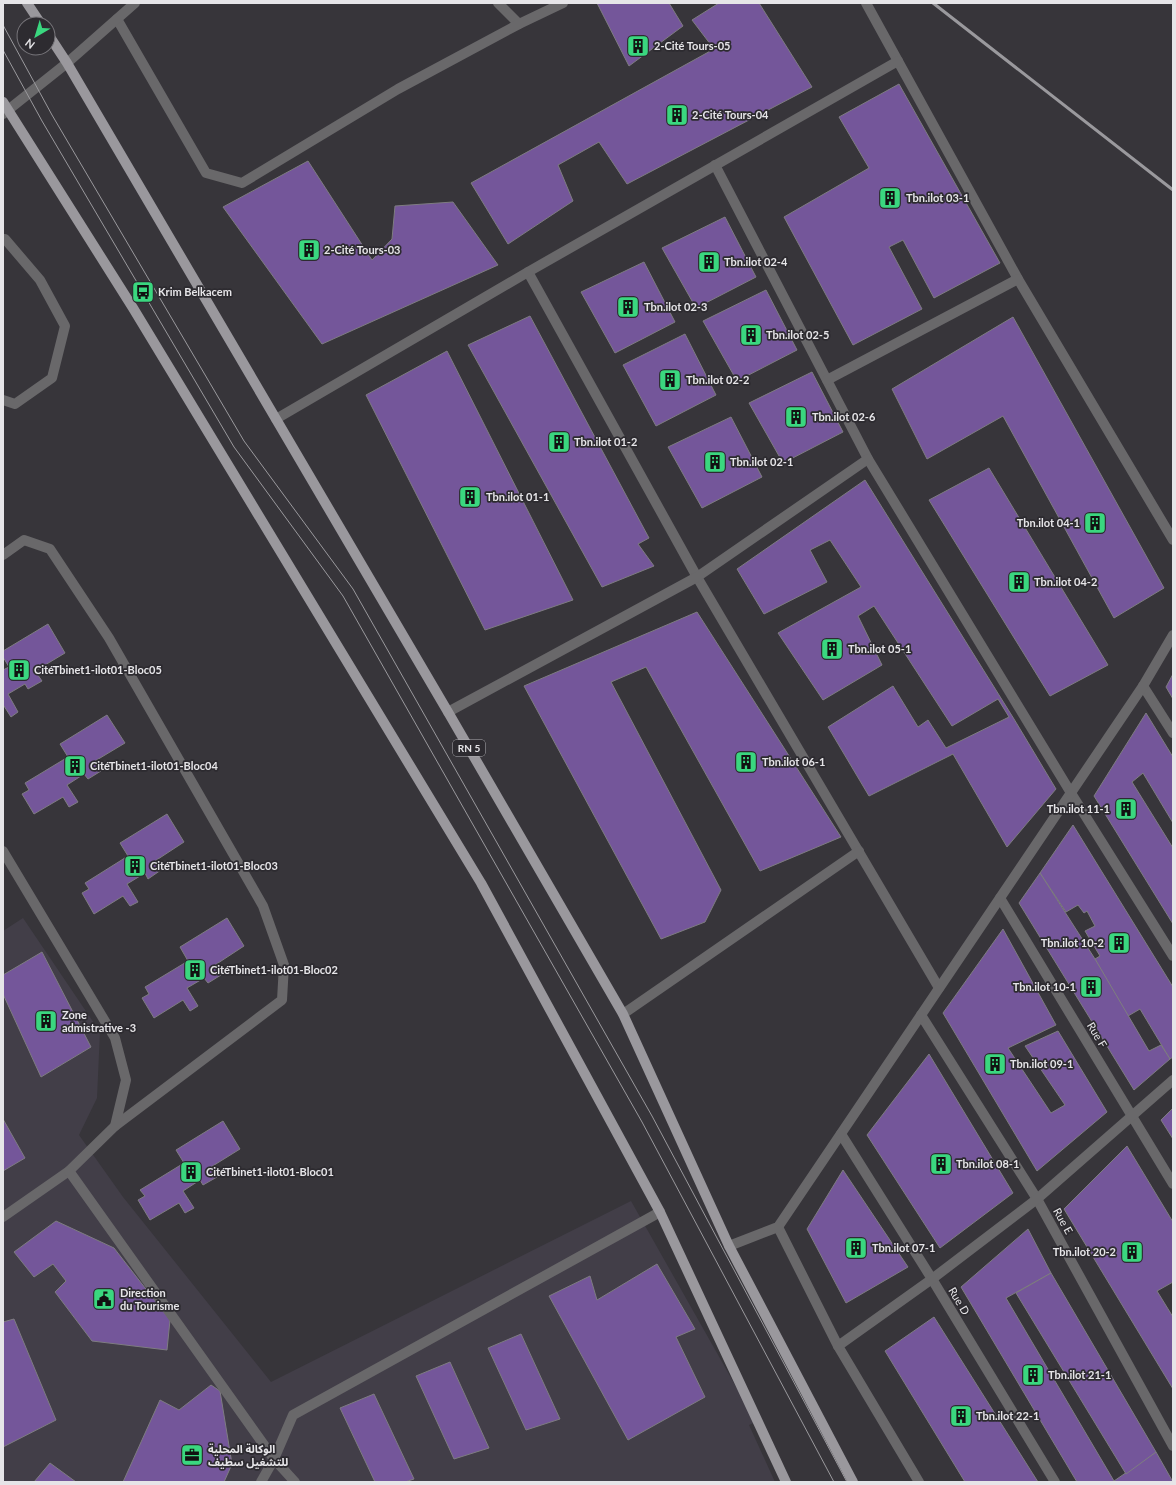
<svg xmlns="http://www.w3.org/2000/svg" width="1176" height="1485" font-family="Lato,'Noto Sans Arabic',sans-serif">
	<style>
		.built { fill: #423e48 }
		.building { fill: #74569a; stroke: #7e7c81 }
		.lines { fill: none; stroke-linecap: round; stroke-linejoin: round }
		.lane { stroke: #69686a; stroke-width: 10 }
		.street { stroke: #69686a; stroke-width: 10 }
		.primary { stroke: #9a989d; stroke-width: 10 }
		.tram { stroke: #9a999d; stroke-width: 1 }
		.rail { stroke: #9a999d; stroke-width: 3 }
		.labels { text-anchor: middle; stroke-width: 3.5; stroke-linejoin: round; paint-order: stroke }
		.shield { fill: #2d2b30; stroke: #aeadb1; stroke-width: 1 }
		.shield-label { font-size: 10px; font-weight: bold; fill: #e6e5e8 }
		.poi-label { font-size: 11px; font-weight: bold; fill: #e6e5e8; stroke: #2d2b30; text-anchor: start }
		.street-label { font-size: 11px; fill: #e6e5e8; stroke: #2d2b30 }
	</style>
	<rect width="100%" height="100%" fill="#37353a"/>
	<path class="built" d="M23 918 100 1032 97 1098 79 1135 123 1197 271 1382 631 1201 756 1422 749 1425 775 1482H3V931Z"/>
	<g class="building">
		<path d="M597 3H669L683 26 629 66Z"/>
		<path d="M719 3H759L812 87 627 184 599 142 558 165 573 201 508 244 471 183 714 49 692 20Z"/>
		<path d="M899 84 1000 263 934 298 903 240 889 247 922 309 853 345 784 217 869 168 839 117Z"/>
		<path d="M308 161 372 260 392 239 395 206 453 202 498 265 322 344 223 207Z"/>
		<path d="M725 217 756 277 696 308 662 248Z"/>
		<path d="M644 262 675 322 615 353 581 292Z"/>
		<path d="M766 290 797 350 737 381 703 321Z"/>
		<path d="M530 316 649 538 638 544 654 566 602 587 468 345Z"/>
		<path d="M1013 317 1164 588 1114 618 1003 416 927 459 892 389Z"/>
		<path d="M685 334 716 395 656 426 623 365Z"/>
		<path d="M447 351 573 600 485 630 366 395Z"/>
		<path d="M812 372 843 432 783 463 749 403Z"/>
		<path d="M731 417 762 477 702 508 668 447Z"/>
		<path d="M989 468 1108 665 1050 696 929 500Z"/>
		<path d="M865 480 1014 719 1056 789 1007 847 953 754 869 796 828 727 893 686 918 727 928 720 946 748 1009 717 998 699 952 726 874 606 858 616 882 665 823 700 778 633 861 587 830 540 810 550 827 582 764 614 737 569Z"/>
		<path d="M697 612 841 837 760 871 646 667 611 682 721 890 705 922 661 939 524 686Z"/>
		<path d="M48 624 65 653 35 671 42 681 28 689 25 684 8 694 18 712 11 717 4 706 3 707V670L9 667 3 657V651Z"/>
		<path d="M1173 674V699L1166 687Z"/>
		<path d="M1146 713 1173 757V823L1143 773 1132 782 1173 848V924L1094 796Z"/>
		<path d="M107 715 125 743 95 761 101 771 88 779 84 774 67 785 78 802 69 807 63 797 34 814 22 794 29 790 25 783 68 757 60 744Z"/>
		<path d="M167 814 184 842 155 861 161 870 148 879 145 873 127 884 138 902 130 906 123 896 94 914 82 893 89 889 85 883 128 856 120 843Z"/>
		<path d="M1073 825 1173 987V1057L1170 1059 1140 1009 1128 1016 1095 959 1100 956 1085 931 1095 926 1087 911 1084 913 1078 905 1066 912 1040 873Z"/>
		<path d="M1040 873 1095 959 1149 1051 1161 1045 1170 1059 1134 1090 1019 903Z"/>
		<path d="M227 918 244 946 215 965 221 975 208 983 204 978 187 988 198 1006 190 1011 183 1000 154 1018 142 998 149 994 145 987 188 961 180 947Z"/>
		<path d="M1003 929 1056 1025 1008 1048 1051 1113 1065 1105 1025 1046 1058 1031 1107 1112 1037 1171 943 1013Z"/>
		<path d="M42 952 91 1047 41 1077 3 994V975Z"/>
		<path d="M929 1054 1013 1193 940 1248 867 1135Z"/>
		<path d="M1173 1108V1139L1161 1120Z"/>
		<path d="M3 1119 25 1158 3 1171Z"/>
		<path d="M223 1121 240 1149 211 1167 217 1177 203 1185 200 1180 183 1191 194 1208 185 1213 179 1203 150 1220 138 1200 145 1196 140 1190 184 1163 176 1150Z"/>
		<path d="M1127 1146 1173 1222V1282L1157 1291 1173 1317V1389L1064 1209Z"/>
		<path d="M843 1170 908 1267 846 1303 807 1229Z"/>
		<path d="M56 1221 114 1248 170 1320 167 1350 92 1341 55 1292 66 1281 53 1264 34 1277 14 1252Z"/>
		<path d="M1028 1229 1051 1273 1006 1298 1114 1481 1156 1452 1173 1482H1077L961 1287Z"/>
		<path d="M657 1264 695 1329 676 1337 705 1397 628 1440 549 1296 590 1276 597 1300Z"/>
		<path d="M1051 1273 1156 1452 1126 1474 1016 1293Z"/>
		<path d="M934 1317 1038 1482H965L885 1351Z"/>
		<path d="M14 1319 56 1420 3 1447V1322Z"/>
		<path d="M521 1334 560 1419 526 1430 488 1348Z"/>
		<path d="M450 1362 489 1448 454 1459 416 1376Z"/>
		<path d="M211 1385 220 1391 232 1464 224 1482H123L160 1400 179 1410Z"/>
		<path d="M374 1394 414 1479 405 1482H375L340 1408Z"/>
		<path d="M50 1463 76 1482H34Z"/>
	</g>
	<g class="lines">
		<path class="lane" d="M3 239H5L40 280 65 326 52 378 15 404 3 400"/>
		<g class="street">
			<path d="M498 3 519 24"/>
			<path d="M866 3 1018 279 1173 540"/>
			<path d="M117 19 206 173 242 183 398 89 519 24 563 3"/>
			<path d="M3 114 67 63 135 3"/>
			<path d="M715 165 868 459 1071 793 1173 956"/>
			<path d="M528 272 697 577 939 988"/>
			<path d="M827 380 1018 279"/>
			<path d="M276 419 528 272 898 61"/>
			<path d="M3 555 24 540 50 549 109 638 263 906 284 965 282 1000 115 1126"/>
			<path d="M1143 686 1173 733"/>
			<path d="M448 712 697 577 868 459"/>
			<path d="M3 851 115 1038 126 1080 115 1126 69 1171 3 1217"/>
			<path d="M1000 898 1173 1184"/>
			<path d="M623 1014 859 851"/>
			<path d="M921 1015 1037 1199 1173 1446"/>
			<path d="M841 1134 932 1279 1055 1482"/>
			<path d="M69 1171 274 1459 261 1482"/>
			<path d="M778 1227 838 1346 919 1482"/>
			<path d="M729 1246 778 1227 1143 686 1173 635"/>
			<path d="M838 1346 932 1279 1037 1199 1173 1080"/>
			<path d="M295 1482 274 1459 293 1415 660 1212"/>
		</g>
		<g class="primary">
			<path d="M27 3 41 24"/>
			<path d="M48 34 67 63 448 712 623 1014 729 1246 853 1482"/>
			<path d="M3 102 133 308 481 883 660 1212 786 1482"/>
		</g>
		<g class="tram">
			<path d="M3 25 52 115 244 441 353 589 652 1116 847 1482"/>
			<path d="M3 50 42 121 234 447 343 596 642 1122 834 1482"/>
		</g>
		<path class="rail" d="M933 3 1173 190"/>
	</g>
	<defs>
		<g id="building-square" transform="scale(1.15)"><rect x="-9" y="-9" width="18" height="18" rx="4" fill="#3ad77f" stroke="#2d2b30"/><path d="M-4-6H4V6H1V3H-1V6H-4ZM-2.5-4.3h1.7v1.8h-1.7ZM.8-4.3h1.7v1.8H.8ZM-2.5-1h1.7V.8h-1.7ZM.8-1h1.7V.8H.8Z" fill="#111"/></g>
		<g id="bus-square" transform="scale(1.15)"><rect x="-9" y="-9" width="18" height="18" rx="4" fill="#3ad77f" stroke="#2d2b30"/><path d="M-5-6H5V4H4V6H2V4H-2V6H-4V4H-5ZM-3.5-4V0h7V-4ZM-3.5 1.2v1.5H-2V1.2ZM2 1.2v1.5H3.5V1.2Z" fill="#111"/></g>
		<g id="civic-square" transform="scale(1.15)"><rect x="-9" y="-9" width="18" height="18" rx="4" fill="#3ad77f" stroke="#2d2b30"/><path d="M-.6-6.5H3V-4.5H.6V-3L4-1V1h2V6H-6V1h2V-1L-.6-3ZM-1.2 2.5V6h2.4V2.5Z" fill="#111"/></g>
		<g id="office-square" transform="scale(1.15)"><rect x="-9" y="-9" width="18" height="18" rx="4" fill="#3ad77f" stroke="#2d2b30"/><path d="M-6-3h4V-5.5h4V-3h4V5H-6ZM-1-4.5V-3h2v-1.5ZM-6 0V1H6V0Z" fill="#111"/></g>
	</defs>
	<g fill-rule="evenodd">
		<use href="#building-square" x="638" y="46"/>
		<use href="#building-square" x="677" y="115"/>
		<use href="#building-square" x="890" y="198"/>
		<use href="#building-square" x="309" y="250"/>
		<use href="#building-square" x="709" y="262"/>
		<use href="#bus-square" x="143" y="292"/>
		<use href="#building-square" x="628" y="307"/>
		<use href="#building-square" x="751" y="335"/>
		<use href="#building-square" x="670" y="380"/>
		<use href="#building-square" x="796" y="417"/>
		<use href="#building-square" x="559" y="442"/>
		<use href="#building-square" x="715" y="462"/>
		<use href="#building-square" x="470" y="497"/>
		<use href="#building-square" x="1095" y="523"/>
		<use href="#building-square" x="1019" y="582"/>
		<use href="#building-square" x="832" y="649"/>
		<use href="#building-square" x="19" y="670"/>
		<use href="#building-square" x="746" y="762"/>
		<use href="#building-square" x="75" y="766"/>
		<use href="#building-square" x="1126" y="809"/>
		<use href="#building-square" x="135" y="866"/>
		<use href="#building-square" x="1119" y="943"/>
		<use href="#building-square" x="195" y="970"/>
		<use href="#building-square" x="1091" y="987"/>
		<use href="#building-square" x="46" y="1021"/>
		<use href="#building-square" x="995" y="1064"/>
		<use href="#building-square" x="941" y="1164"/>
		<use href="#building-square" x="191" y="1172"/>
		<use href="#building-square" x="856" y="1248"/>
		<use href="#building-square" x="1132" y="1252"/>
		<use href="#civic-square" x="104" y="1299"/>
		<use href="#building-square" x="1033" y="1375"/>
		<use href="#building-square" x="961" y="1416"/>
		<use href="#office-square" x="192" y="1455"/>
	</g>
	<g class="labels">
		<rect class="shield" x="453" y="740" width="32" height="16" rx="3"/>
		<g class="shield-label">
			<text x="469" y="752">RN 5</text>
		</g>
		<g class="poi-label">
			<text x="654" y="50">2-Cité Tours-05</text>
			<text x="692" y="119">2-Cité Tours-04</text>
			<text x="906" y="202">Tbn.ilot 03-1</text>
			<text x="324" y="254">2-Cité Tours-03</text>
			<text x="724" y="266">Tbn.ilot 02-4</text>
			<text x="158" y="296">Krim Belkacem</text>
			<text x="644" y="311">Tbn.ilot 02-3</text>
			<text x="766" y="339">Tbn.ilot 02-5</text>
			<text x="686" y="384">Tbn.ilot 02-2</text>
			<text x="812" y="421">Tbn.ilot 02-6</text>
			<text x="574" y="446">Tbn.ilot 01-2</text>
			<text x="730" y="466">Tbn.ilot 02-1</text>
			<text x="486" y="501">Tbn.ilot 01-1</text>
			<text x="1080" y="527" text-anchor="end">Tbn.ilot 04-1</text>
			<text x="1034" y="586">Tbn.ilot 04-2</text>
			<text x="848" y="653">Tbn.ilot 05-1</text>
			<text x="34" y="674">CitéTbinet1-ilot01-Bloc05</text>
			<text x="762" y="766">Tbn.ilot 06-1</text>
			<text x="90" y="770">CitéTbinet1-ilot01-Bloc04</text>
			<text x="1110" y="813" text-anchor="end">Tbn.ilot 11-1</text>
			<text x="150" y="870">CitéTbinet1-ilot01-Bloc03</text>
			<text x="1104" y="947" text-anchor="end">Tbn.ilot 10-2</text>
			<text x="210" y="974">CitéTbinet1-ilot01-Bloc02</text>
			<text x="1076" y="991" text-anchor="end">Tbn.ilot 10-1</text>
			<text x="62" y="1019">Zone<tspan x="62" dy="13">admistrative -3</tspan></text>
			<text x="1010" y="1068">Tbn.ilot 09-1</text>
			<text x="956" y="1168">Tbn.ilot 08-1</text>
			<text x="206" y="1176">CitéTbinet1-ilot01-Bloc01</text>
			<text x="872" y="1252">Tbn.ilot 07-1</text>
			<text x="1116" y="1256" text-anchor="end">Tbn.ilot 20-2</text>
			<text x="120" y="1297">Direction<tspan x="120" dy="13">du Tourisme</tspan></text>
			<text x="1048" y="1379">Tbn.ilot 21-1</text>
			<text x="976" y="1420">Tbn.ilot 22-1</text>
			<text x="208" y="1453">الوكالة المحلية<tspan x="208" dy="13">للتشغيل سطيف</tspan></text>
		</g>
		<g class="street-label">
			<text transform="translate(1097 1035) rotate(59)" y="4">Rue F</text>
			<text transform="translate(1063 1221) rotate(61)" y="4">Rue E</text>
			<text transform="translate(959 1301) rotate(59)" y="4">Rue D</text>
		</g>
	</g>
	<rect width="1176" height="1485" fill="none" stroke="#e6e5e8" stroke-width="8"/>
	<g transform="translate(36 36) rotate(218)"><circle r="19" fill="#2d2b30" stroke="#77757a"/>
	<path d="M0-3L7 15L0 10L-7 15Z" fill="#3ad77f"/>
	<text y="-6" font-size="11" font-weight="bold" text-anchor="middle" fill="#e6e5e8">N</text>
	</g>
</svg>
